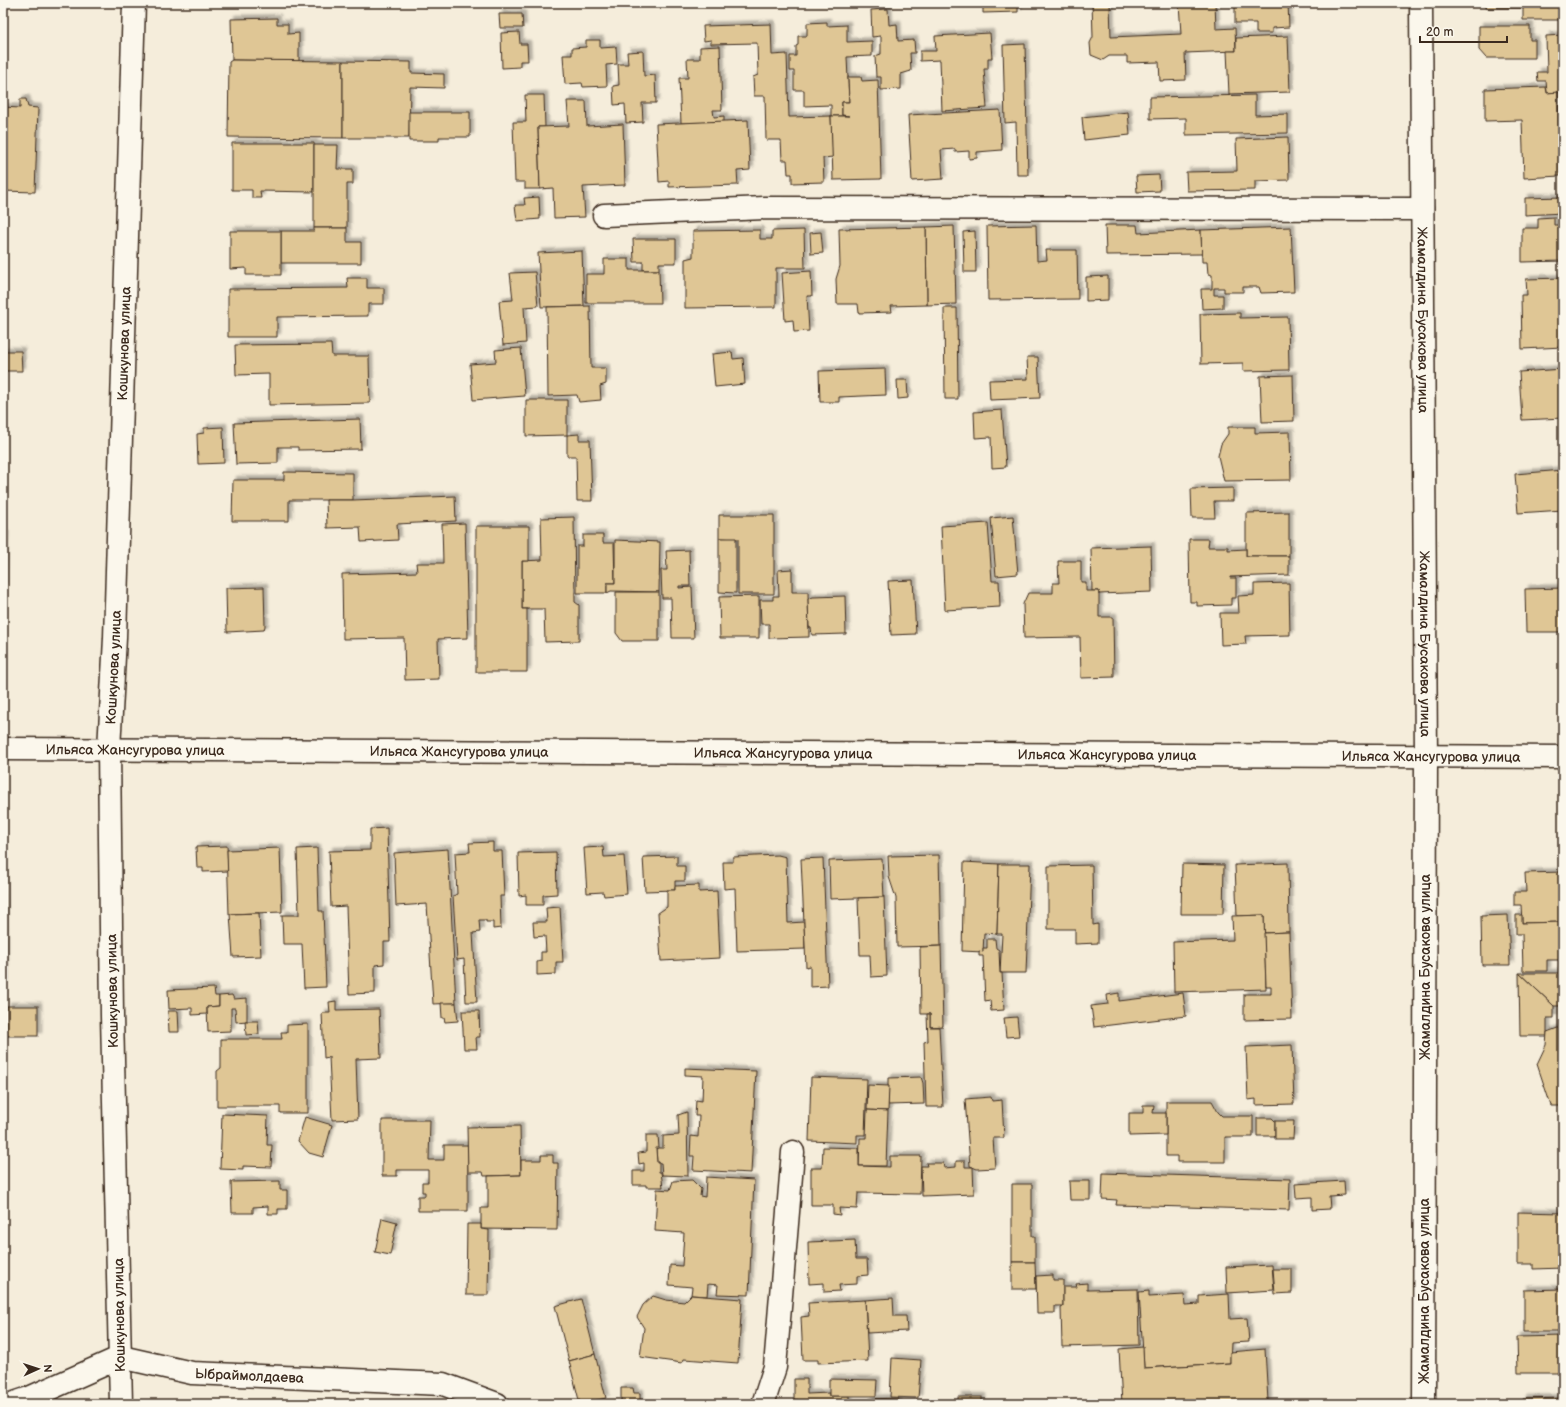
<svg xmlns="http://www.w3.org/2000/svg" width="1566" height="1407" font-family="'Balsamiq Sans',sans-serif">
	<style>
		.building { fill: #dfc695; stroke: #3b2a1e; filter: url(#shadow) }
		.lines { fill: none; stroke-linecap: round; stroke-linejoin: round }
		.minor-casing { stroke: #3b2a1e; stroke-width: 25 }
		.tertiary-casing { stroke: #3b2a1e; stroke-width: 25 }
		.minor { stroke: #fbf7ec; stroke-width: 22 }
		.tertiary { stroke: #fbf7ec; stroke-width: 22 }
		.labels { text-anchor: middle; stroke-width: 3; stroke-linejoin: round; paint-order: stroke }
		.street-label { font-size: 14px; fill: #3b2a1e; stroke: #fbf7ec }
	</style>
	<defs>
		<filter id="shadow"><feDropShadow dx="3.5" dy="-3.5" stdDeviation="1" flood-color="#0004"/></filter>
	</defs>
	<rect width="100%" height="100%" fill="#f5eddb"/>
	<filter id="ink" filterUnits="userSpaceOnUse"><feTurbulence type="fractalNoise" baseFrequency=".025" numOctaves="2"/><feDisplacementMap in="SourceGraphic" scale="8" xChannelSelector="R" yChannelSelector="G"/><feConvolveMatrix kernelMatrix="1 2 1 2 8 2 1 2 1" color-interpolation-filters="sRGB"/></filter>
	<g filter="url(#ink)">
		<g class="building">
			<path d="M288 3H354V6Z"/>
			<path d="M983 3H1018V12L983 13Z"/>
			<path d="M1092 3H1110L1111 37 1181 34 1179 3H1215L1216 29 1235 28 1236 51 1185 53 1186 80 1160 81 1159 62 1127 63V56H1109L1103 60 1091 55 1090 43 1093 37Z"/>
			<path d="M1235 3H1288L1289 27 1272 28V33H1256V23H1235Z"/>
			<path d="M1486 3H1563V20H1523V8H1486Z"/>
			<path d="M888 9 889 25 897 24 898 41 914 40 915 53H910L911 71 901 74V89L881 90V77H876L875 56 881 54V36L872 37 871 10Z"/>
			<path d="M499 14H522L523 28H500Z"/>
			<path d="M277 18V24H288V34L299 33V61L232 60 231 19Z"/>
			<path d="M827 22V26L847 25V42L872 41V56L847 57 849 102H842V115L849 116H831V105L804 106V90H794V71H790V56H796V46L798 45V36H807V23Z"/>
			<path d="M771 24 772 55 787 54 789 117 831 116 833 157 823 158 824 182 792 183V174H788L787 160H782L781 140H766L765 96H754L753 77 758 75 757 43 711 44V40L704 41 703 26Z"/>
			<path d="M1479 26H1530V40H1535V58H1486L1479 50Z"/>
			<path d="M519 32 520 44H527L528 61H520V67L502 68 501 33Z"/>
			<path d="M990 33 992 58H988V69H984L987 108 942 111 940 60 920 61V51H936L935 36Z"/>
			<path d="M1563 35V92L1547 93 1546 81H1538L1537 72H1547L1546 36Z"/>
			<path d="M1288 36 1290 92 1229 94 1227 51H1236V38Z"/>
			<path d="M586 40H600V48L616 47 617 64 606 65 607 86 583 87 582 83 565 84 563 55H572V48L586 47Z"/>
			<path d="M1025 44 1028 175H1017L1016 122 1005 123 1003 45Z"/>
			<path d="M720 46 722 110H713L714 117 724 116V122L681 123 679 78H688L687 59H700V47Z"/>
			<path d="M643 51 644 76 655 75 656 103H642L643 122 626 123 625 104 614 105 613 86 619 85 618 64H628L627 52Z"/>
			<path d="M232 60 343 61V138L228 137 229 62Z"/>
			<path d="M343 61 411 62V73L444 74V88L410 87 409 138H343Z"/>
			<path d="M848 77H861L862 81 878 80 881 179 833 180 831 116H849L842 115V102H849Z"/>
			<path d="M1546 87 1547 93 1558 92 1560 176 1524 178 1522 120 1485 121V89Z"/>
			<path d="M525 95H544L545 127H538L540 189H525V182H515L513 122H526Z"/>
			<path d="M1255 95V115L1288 114V133L1186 135V118L1150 119V97Z"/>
			<path d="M20 99H26L28 107 38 108 35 192 3 191V107L20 108Z"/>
			<path d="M567 101H586L587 126 623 124 625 185 583 187 585 217 554 218 553 188 540 189 538 127 569 126Z"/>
			<path d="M1000 110 1002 150 977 152V158L969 159V151L955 152V149L941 150 943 179 912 181 908 115Z"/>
			<path d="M409 112H470V137H439V141H409Z"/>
			<path d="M1128 112 1130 135 1084 140 1082 117Z"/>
			<path d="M748 120 750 170 737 171 738 185 669 187V181L659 182 656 124Z"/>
			<path d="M1288 137 1289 180 1255 181V190L1187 191 1186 172 1237 171 1236 139Z"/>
			<path d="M1563 139V168L1560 157 1559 141Z"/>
			<path d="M232 143H314V192L260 191 261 198H252V190H232Z"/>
			<path d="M314 145H338L337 169H353V184H347V228H314Z"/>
			<path d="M1159 175 1160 191 1137 192 1136 176Z"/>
			<path d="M539 197 540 219 517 221 515 205H525L524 198Z"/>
			<path d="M1563 197V213L1525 215V198Z"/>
			<path d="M1554 217V225H1563V261L1522 262V228H1538V218Z"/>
			<path d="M1036 225 1037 261 1047 260 1046 250H1077L1078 299 988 300 987 226Z"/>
			<path d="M1105 225H1137L1138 233 1201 230 1202 254 1106 255Z"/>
			<path d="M954 226 956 304 927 305 926 227Z"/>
			<path d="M926 227 927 305 891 306 892 312 859 313 858 304H837L836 279 840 266 839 229Z"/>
			<path d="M1291 227 1294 292 1261 293 1259 287H1243V292H1224V288H1214V295H1223V308L1202 309 1201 289H1212V275L1208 274 1207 262H1202L1201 230Z"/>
			<path d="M314 228H347V242H361V263H281V231H314Z"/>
			<path d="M760 230V239H772V231L804 230 805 268H776V307L685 308V259L693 257V231Z"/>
			<path d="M230 231H281V275H246V268L230 269Z"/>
			<path d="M975 231 976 272H964L963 232Z"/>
			<path d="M821 232 823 253 811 254 810 233Z"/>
			<path d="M633 239H676V263H659V270H643V262H634Z"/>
			<path d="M582 251 584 306 541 307 538 253Z"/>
			<path d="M604 259H629V270H659L660 303H586V274H604Z"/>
			<path d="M811 271 812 296H807L809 331 794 332 793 320 785 321 782 273Z"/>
			<path d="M535 272 538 306 524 307 526 343 503 345 499 301 513 300 510 273Z"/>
			<path d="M1108 276V300L1086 301V277Z"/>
			<path d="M347 278H367V288H384V304H368V316L277 317V337H228V289L348 288Z"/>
			<path d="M1563 278V347L1522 349 1521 295H1527L1526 279Z"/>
			<path d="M590 306 591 368H606V384L600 386 601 400 579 402 577 395 548 396 547 307Z"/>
			<path d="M944 308H957L958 399H945Z"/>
			<path d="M1240 313V318L1288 317 1289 370 1243 371V363L1201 364 1200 314Z"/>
			<path d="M331 344 332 356H369L370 403 269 405V374L236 375 235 345Z"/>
			<path d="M521 348 525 396 473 400 470 364 496 362 495 350Z"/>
			<path d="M3 351H21L22 371H3Z"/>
			<path d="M732 352 733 359 743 358 745 384 715 387 712 354Z"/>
			<path d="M1027 357H1038L1040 398 990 400 989 380 1028 379Z"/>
			<path d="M885 369 886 395 839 397V402H820L819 371Z"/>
			<path d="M1563 369V418L1522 420 1519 372Z"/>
			<path d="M1293 375 1294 421 1262 422 1260 376Z"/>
			<path d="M897 380H907L908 398 898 399Z"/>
			<path d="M526 400H567V435L526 436Z"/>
			<path d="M1002 410 1006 467 992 468 991 437 975 438 974 412Z"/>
			<path d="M360 419 361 449 298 450V447H278V463L236 464 234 423Z"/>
			<path d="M223 427 224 463 198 464 197 434 204 433V428Z"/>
			<path d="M1228 427H1255V433L1290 432 1291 480 1224 481 1218 456 1221 444 1228 434Z"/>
			<path d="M579 434V440H590L592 501H577L576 456H567V435Z"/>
			<path d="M1563 470V510L1518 513 1515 474Z"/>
			<path d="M284 472 353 473V500H289V521H232L233 480H284Z"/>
			<path d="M1233 488V501H1214L1215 518H1192L1191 489Z"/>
			<path d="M455 496 456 521 397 524 398 540 361 542 360 527 327 528 326 500H353Z"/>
			<path d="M1289 512V556H1246V513Z"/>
			<path d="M719 515H774V594H738V539L719 538Z"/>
			<path d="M1013 516 1018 574 996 576 991 518Z"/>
			<path d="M574 517 575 602 579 605V641L545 642 544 609H522V561L542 560 541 518Z"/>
			<path d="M465 523 468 638 438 639 439 679 405 680 404 638 343 639 342 574 417 572 416 563H443L442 524Z"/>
			<path d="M988 523 992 581H999L1000 607 945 610 941 526Z"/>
			<path d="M476 526H529V561H522V609H527V672H476Z"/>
			<path d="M3 534H5L3 588Z"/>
			<path d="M583 535H603V543H614L615 583H607V593H577V546H583Z"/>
			<path d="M719 538H736V593L719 592Z"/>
			<path d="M1189 539H1209L1208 547H1228V550L1246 549V556H1289V575L1230 577V578H1236V598H1231V605L1197 606V602H1190Z"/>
			<path d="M615 540 660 542 659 592 611 591 607 593V583H615Z"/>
			<path d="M1151 546 1152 592 1099 594V591H1092L1091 548Z"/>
			<path d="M689 550 690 586H679V588L692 587 694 638H672L671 598H662L661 570H667L666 551Z"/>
			<path d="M1058 561H1081V582H1086V591H1099V617H1113L1114 677 1081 678 1080 637 1024 638 1023 604 1028 593H1053V583H1059Z"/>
			<path d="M792 569V592H808L809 637 769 638V624H761L760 600H773V596H779L778 570Z"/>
			<path d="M913 580 916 634 891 635 888 581Z"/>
			<path d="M1289 583 1290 635 1245 636 1246 644 1221 645 1220 613H1239L1238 596 1254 595V584Z"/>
			<path d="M264 587 265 626 264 630 227 632 226 588Z"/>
			<path d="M1563 588V632H1526L1525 589Z"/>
			<path d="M616 592H659V641H622L616 633Z"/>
			<path d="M759 596V638H720L719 597Z"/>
			<path d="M845 596 846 634 812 635 811 628 809 627 808 599 813 597Z"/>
			<path d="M387 828 390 942H384V964L375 965V993L349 994 346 906 331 907 329 851 370 850V829Z"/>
			<path d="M493 842V851H502L504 896H500L501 928 493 929V922H486V920H479L480 932 473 933 477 1002H466L464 959 457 960 453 896 457 894 455 853 470 852 469 843Z"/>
			<path d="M227 846 228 871 203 872V868H197L196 847Z"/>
			<path d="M3 847 5 984H3Z"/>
			<path d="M603 847 604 857 624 856 627 894 604 896 603 892 587 893 584 848Z"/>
			<path d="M280 848 282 912 229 914 227 850Z"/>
			<path d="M317 848 319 911H323L326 987 304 988 302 944H283L282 915H299L297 849Z"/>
			<path d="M448 849 456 1003 433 1004 427 904 396 906 394 853Z"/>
			<path d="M556 852 557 894 543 895V905H526V895L519 896 518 853Z"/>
			<path d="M778 855 786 857 788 923 804 922 805 949 737 951 735 888 724 889 723 862H733V857Z"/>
			<path d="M939 855 941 946 897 947 896 898 889 877 888 856Z"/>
			<path d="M677 856V866H685V881H675V890L645 891 643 857Z"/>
			<path d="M823 858 828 986 810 987V966L806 967 801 859Z"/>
			<path d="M882 859 884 897 830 899 829 861Z"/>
			<path d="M964 862 999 864 997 934 984 933 983 952 962 951Z"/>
			<path d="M1288 863 1289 932 1264 933V915L1237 916 1235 865Z"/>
			<path d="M999 864H1030L1026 973H1000L1002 934H997Z"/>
			<path d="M1182 864 1224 865 1223 914H1181Z"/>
			<path d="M1092 865 1093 925 1098 924V943L1075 944V929H1048V866Z"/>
			<path d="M1563 872V922L1522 923 1521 905H1514V892H1526L1525 873Z"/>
			<path d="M699 885V892L717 891 720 958 661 961 658 913 667 907V890H675V886Z"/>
			<path d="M884 897 887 976 871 977 870 955H860L858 898Z"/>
			<path d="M560 907 563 962H556V974L537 975V962L541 961V952H546L545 936 534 937 533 922H547L546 908Z"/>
			<path d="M259 913 261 956 233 957 230 914Z"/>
			<path d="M1264 915 1266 989 1174 992 1173 942 1233 940 1232 916Z"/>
			<path d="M1508 915 1510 965H1482L1481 916Z"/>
			<path d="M1516 915H1522V923L1563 922V960H1547V971H1523L1522 934H1516Z"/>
			<path d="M1289 932 1292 1019 1244 1020V994H1271V986H1266L1264 933Z"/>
			<path d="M987 939H995L996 948 999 950 1000 973H1002L1004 1010 991 1011 990 1000 985 1001 983 956H979V951L983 952V948H987Z"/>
			<path d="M941 946 943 1026 930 1027V1014H921L920 947Z"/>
			<path d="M1519 973H1563V1006H1554Z"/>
			<path d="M1519 973 1554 1006V1018H1547V1036H1520Z"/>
			<path d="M214 988 215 996H219V1006L207 1007V1014L192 1015V1008L169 1009 168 990Z"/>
			<path d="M1119 993V1001L1183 993 1186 1016 1094 1027 1091 1006 1108 1004 1107 995Z"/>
			<path d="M232 995 234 999 247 998V1021L236 1022 235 1008H231V1031L208 1032 207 1007 219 1006V996Z"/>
			<path d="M336 1001V1010L379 1009 381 1058 356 1059 358 1119 332 1120 329 1057 324 1058 322 1013H330L329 1002Z"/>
			<path d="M441 1003H456L458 1021 445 1022 444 1018H442Z"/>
			<rect x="7" y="1006" width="31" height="30"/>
			<path d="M168 1011H178L179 1032H169Z"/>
			<path d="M462 1011H479L480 1037H476L477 1049H464Z"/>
			<path d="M927 1014H930V1027H939L943 1107H926L924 1042 928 1041Z"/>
			<path d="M1017 1017 1019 1036 1006 1037 1004 1018Z"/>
			<path d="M245 1021H258L259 1034 246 1035Z"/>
			<path d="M308 1024V1113H280V1106H217V1071L221 1068V1039H282L281 1032H287V1025Z"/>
			<path d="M1563 1026V1106H1551L1537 1064 1546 1045 1547 1032Z"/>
			<path d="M1292 1045 1294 1104 1256 1105V1099L1248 1100 1246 1047Z"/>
			<path d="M685 1068 756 1071 751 1173 693 1170 694 1156H690L691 1136 698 1137 699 1116H695L696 1100 702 1101 703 1076 685 1075Z"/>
			<path d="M811 1077 867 1079 865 1135H857V1143L809 1141Z"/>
			<path d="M921 1077 923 1083 924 1104 888 1105V1078Z"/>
			<path d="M868 1085 889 1086 888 1111 867 1110Z"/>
			<path d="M991 1097 992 1101 1002 1100 1004 1138H993L995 1168 977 1169 970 1166 965 1099Z"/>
			<path d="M1166 1101H1212L1218 1112 1222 1116H1253V1137H1225V1162H1177V1156H1166Z"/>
			<path d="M1143 1105H1154L1153 1113H1166V1135L1129 1136V1113H1143Z"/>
			<path d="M867 1110 888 1111 886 1166H859L860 1138H866Z"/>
			<path d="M687 1112 688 1176 662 1175 661 1163H657L656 1148H663V1136L679 1135 678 1115Z"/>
			<path d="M222 1114 268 1116 267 1145H272L271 1167 243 1166V1170L220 1169Z"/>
			<path d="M305 1117 332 1125 323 1157 309 1153 298 1141Z"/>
			<path d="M1257 1118H1272L1275 1121V1136H1257Z"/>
			<path d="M382 1120H430L429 1160H444V1145H468V1211H418V1196H425V1192H422V1182H428V1170H397V1176H382Z"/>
			<path d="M1275 1121H1294L1293 1139H1275Z"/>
			<path d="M520 1126 521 1175 484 1176 483 1172H468L467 1127Z"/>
			<path d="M646 1135H658L659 1148H656L657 1163H659V1172H661L663 1187H646V1185H633V1171H644V1163L639 1164 638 1153 646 1152Z"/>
			<path d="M823 1147 859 1148V1166L890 1167V1156H921L920 1194 858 1193 857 1209 839 1208 840 1215 833 1214V1205H811V1168H822Z"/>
			<path d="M541 1155H553V1163H558L557 1230 481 1229V1208H488V1176L521 1175V1160H541Z"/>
			<path d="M956 1161H965V1167H973L974 1194 922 1196 921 1166H927L926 1163H943L944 1168 956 1167Z"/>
			<path d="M1103 1173 1290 1179 1289 1210 1116 1205 1117 1200 1102 1199Z"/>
			<path d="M706 1177 754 1180 749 1295 717 1294 718 1285 708 1284 707 1296 691 1295 692 1287 669 1285 670 1265 682 1266 684 1233 655 1231 657 1189 670 1190 673 1181 692 1180 701 1189 700 1196 705 1197Z"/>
			<path d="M280 1181V1190H287V1209H278V1214H268V1206L253 1207V1213H232L231 1182Z"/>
			<path d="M1069 1181H1090V1200H1070Z"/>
			<path d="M1344 1181 1345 1195 1329 1196 1330 1209 1312 1210V1197L1296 1198 1295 1184Z"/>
			<path d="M1012 1184H1032V1236H1035V1262H1012Z"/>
			<path d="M1518 1212 1563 1213V1268L1533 1269V1264H1518Z"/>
			<path d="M382 1218 397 1222 390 1255 375 1252Z"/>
			<path d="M467 1224H481V1229L489 1230 488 1295H466Z"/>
			<path d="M855 1240 856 1259H867L868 1275 857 1276V1284L839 1285 840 1291 824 1292V1283L809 1284 808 1242Z"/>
			<path d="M1012 1262H1035L1036 1289H1012Z"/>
			<path d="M1272 1265 1274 1290 1227 1293 1226 1267Z"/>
			<path d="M1273 1269H1292V1293L1275 1294Z"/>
			<path d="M1053 1275V1280H1063V1306H1055V1313H1037L1036 1276Z"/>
			<path d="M1087 1283V1290L1138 1289 1139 1345 1062 1347 1061 1307 1063 1306V1287H1077L1076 1284Z"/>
			<path d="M1563 1289V1332H1524V1290Z"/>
			<path d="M1149 1291V1297L1184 1295 1185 1305 1199 1304V1296L1229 1294 1230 1319 1247 1318 1249 1342 1231 1343 1230 1363 1144 1368 1139 1292Z"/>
			<path d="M691 1295 742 1299 738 1363 684 1359 682 1363 640 1357 644 1328 637 1317 643 1305 653 1296 666 1300 684 1302Z"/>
			<path d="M893 1298 894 1316H906L907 1331 867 1333 865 1300Z"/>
			<path d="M581 1299 595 1354 569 1361 555 1306Z"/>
			<path d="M865 1300 868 1361 818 1363V1360H803L801 1317 809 1316 808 1303Z"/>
			<path d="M1563 1336V1373H1518L1517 1337Z"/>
			<path d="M1143 1347 1144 1368 1230 1363V1352L1265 1349 1268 1401 1264 1404H1122L1119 1349Z"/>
			<path d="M595 1354 606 1398 580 1404 569 1361Z"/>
			<path d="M892 1358 921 1360 918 1398 890 1397Z"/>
			<path d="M794 1379H807V1394L829 1393V1396H849V1404H798V1400H794Z"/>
			<path d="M829 1379 877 1380 876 1396H829Z"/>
			<path d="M621 1388H633L634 1393H640V1404H621Z"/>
			<rect x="958" y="1397" width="24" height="7"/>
			<path d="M898 1398V1404H869V1399Z"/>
			<path d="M1563 1398V1404H1523V1399Z"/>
		</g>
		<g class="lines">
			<g class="minor-casing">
				<g id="minor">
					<path id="s1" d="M1421 3 1426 757 1424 1404"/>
					<path d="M604 215 764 208 1422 209"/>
					<path id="s2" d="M11 1404 29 1398 121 1357 192 1373 443 1384 497 1404"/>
					<path id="s3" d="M121 1404 112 1016 109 749 115 638 134 3"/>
					<path d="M763 1404 775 1367 793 1152"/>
				</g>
			</g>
			<g class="tertiary-casing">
				<g id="tertiary">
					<path id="s4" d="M3 749 1563 757"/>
				</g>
			</g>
			<use href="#minor" class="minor"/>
			<use href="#tertiary" class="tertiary"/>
		</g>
	</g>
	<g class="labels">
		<g class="street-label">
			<text dy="5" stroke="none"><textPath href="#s1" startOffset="317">Жамалдина Бусакова улица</textPath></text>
			<text dy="5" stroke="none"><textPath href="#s3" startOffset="1061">Кошкунова улица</textPath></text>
			<text dy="5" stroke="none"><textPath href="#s1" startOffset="641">Жамалдина Бусакова улица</textPath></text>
			<text dy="5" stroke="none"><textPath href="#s3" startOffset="737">Кошкунова улица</textPath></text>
			<text dy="5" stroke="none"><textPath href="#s4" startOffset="132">Ильяса Жансугурова улица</textPath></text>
			<text dy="5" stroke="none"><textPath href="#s4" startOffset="456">Ильяса Жансугурова улица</textPath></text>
			<text dy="5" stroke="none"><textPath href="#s4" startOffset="780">Ильяса Жансугурова улица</textPath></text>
			<text dy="5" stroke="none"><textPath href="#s4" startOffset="1104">Ильяса Жансугурова улица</textPath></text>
			<text dy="5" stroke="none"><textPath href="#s4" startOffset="1428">Ильяса Жансугурова улица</textPath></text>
			<text transform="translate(1425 967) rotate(-90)" y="5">Жамалдина Бусакова улица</text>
			<text transform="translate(112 991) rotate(-91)" y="5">Кошкунова улица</text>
			<text transform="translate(1424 1291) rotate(-90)" y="5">Жамалдина Бусакова улица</text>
			<text transform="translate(119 1315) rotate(-91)" y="5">Кошкунова улица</text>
			<text dy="5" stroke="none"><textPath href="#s2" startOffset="250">Ыбраймолдаева</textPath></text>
		</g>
	</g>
	<rect width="1566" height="1407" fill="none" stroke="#fbf7ec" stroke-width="16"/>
	<rect x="8" y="8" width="1550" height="1391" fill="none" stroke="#3b2a1e" stroke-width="1.5" filter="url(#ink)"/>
	<g transform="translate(38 1369) rotate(87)" stroke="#fbf7ec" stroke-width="3" paint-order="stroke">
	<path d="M0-3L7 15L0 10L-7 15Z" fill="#3b2a1e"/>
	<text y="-6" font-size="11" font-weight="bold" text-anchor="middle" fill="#3b2a1e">N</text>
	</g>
	<path d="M1420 36v6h87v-6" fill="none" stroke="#3b2a1e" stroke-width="2"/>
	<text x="1426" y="36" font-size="12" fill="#3b2a1e" stroke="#fbf7ec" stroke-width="3" paint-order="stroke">20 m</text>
</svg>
